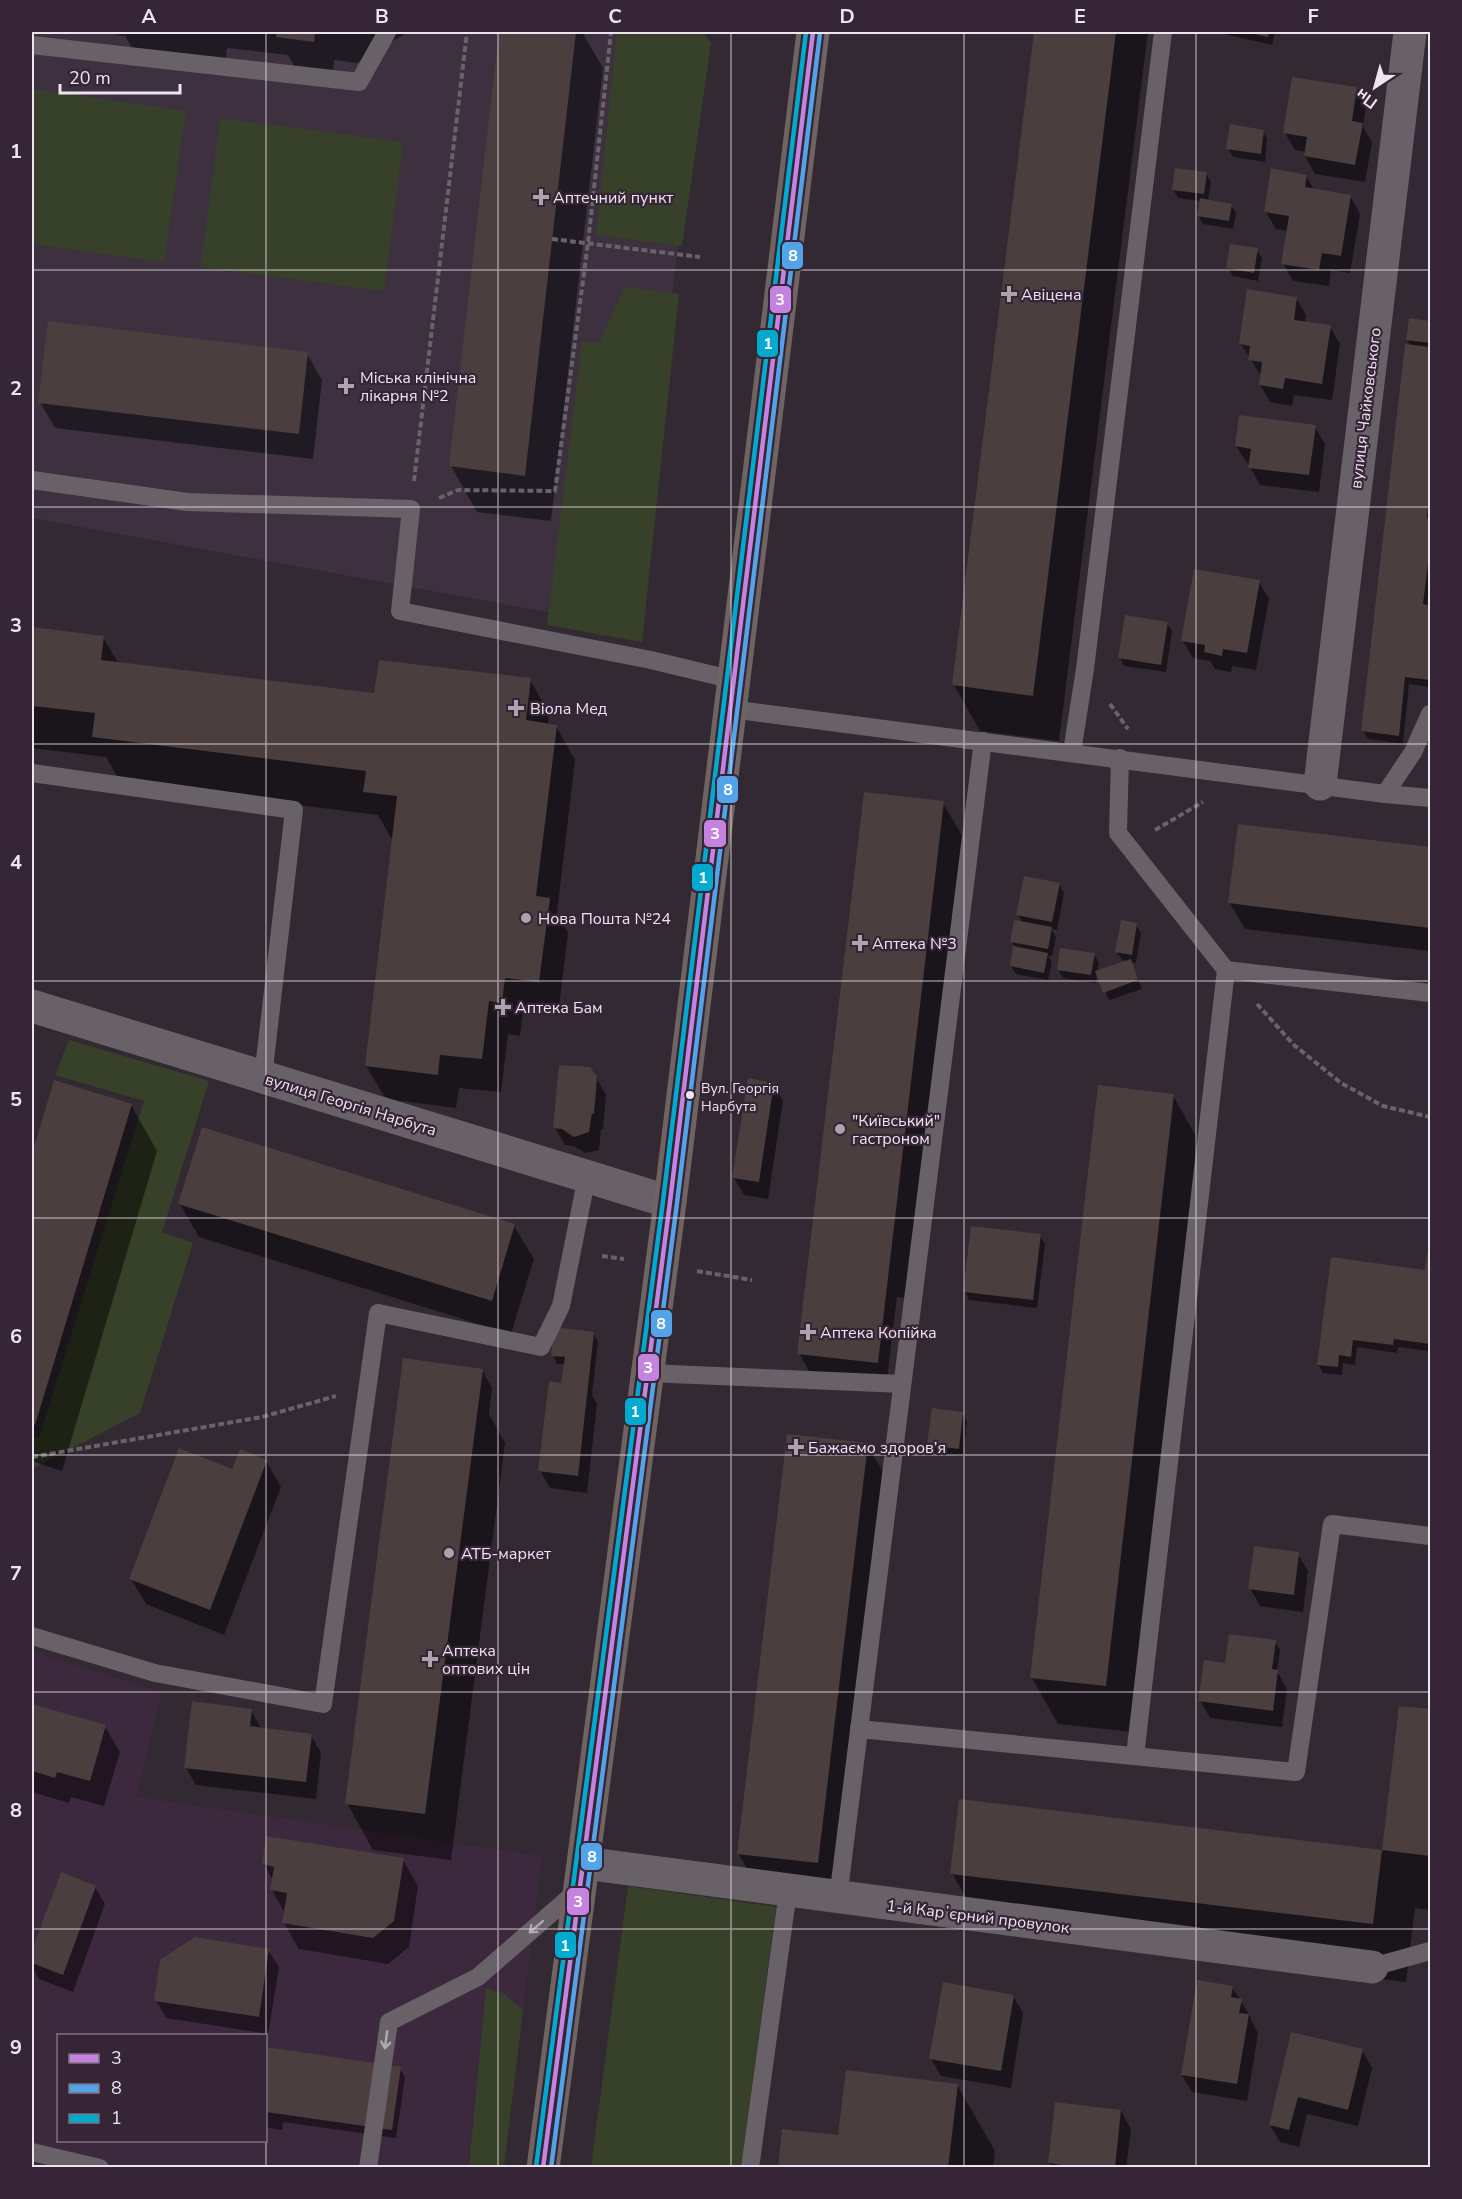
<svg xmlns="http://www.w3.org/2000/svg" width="1462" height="2199" font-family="'Nunito Sans',sans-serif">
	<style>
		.built { fill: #3c293d; fill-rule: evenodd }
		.medical { fill: #3d3140 }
		.green { fill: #374029 }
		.shadow { fill: #0007 }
		.building { fill: #4a3e3e }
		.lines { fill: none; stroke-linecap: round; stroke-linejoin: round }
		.path { stroke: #696369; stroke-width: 4; stroke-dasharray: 6 3; stroke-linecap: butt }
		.lane { stroke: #686168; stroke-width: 18 }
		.street { stroke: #686168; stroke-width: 33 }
		.primary { stroke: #706462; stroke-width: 33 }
		.bus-1-casing { stroke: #352536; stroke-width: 9 }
		.bus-2-casing { stroke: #352536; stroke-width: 9 }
		.bus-3-casing { stroke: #352536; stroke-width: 9 }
		.bus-1 { stroke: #c483df; stroke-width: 4.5 }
		.bus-2 { stroke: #53a3e8; stroke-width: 4.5 }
		.bus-3 { stroke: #00a9ce; stroke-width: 4.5 }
		.oneway { stroke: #b2a9b2 }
		.grid { fill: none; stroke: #eee4ef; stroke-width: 1.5; stroke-opacity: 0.55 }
		.poi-dot { fill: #aca3ad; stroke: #352536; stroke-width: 2 }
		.bus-dot { fill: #eee4ef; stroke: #352536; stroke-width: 2 }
		.labels { text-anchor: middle; stroke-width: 4.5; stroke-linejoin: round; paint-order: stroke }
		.bus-label { font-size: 14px; fill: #eee4ef; stroke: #352536; text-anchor: start }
		.poi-label { font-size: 16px; fill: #eee4ef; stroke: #352536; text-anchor: start }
		.street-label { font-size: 16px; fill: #eee4ef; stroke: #352536 }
		.line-badge { stroke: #352536; stroke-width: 2 }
		.badge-label { font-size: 16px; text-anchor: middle; font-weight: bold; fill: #fff }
		.neatline { fill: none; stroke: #eee4ef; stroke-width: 2 }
		.grid-label { font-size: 20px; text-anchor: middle; font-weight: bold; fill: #eee4ef }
	</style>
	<rect width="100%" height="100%" fill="#322932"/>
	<path class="built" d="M32 1651 162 1692 137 1797 542 1856 504 2167H32ZM58 2036H266V2140H58Z"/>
	<path class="medical" d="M32 32H706L629 627 32 518Z"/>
	<g class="green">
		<path d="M617 32H702L711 43 682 246 596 235Z"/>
		<path d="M32 89 186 111 164 262 32 244Z"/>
		<path d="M220 118 403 142 384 291 201 267Z"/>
		<path d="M624 287 679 294 642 642 547 625 582 342 600 343Z"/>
		<path d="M69 1040 209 1081 162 1232 193 1243 140 1413 32 1469V1436L39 1438 144 1101 55 1075Z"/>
		<path d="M628 1886 776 1907 741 2167H591Z"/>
		<path d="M486 1988 503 1993 523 2010 504 2167H469Z"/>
	</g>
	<g class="shadow">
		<path d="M115 32H408L357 63 334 60 333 75 297 71 288 55 227 48 225 64 135 53 125 36 117 35Z"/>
		<path d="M500 32H582L603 68 551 521 477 512 451 466Z"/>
		<path d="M1036 32H1148L1059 741 980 731 954 685Z"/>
		<path d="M1216 32H1275L1272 45Z"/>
		<path d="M1356 89 1366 106 1363 127 1372 142 1365 182 1315 174 1305 156 1306 152 1295 150 1285 133Z"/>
		<path d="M1263 131 1267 139 1265 162 1233 157 1228 149Z"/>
		<path d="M1206 174 1211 182 1208 201 1231 205 1236 213 1233 229 1203 224 1198 215 1201 201 1178 198 1173 189Z"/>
		<path d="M1306 176 1314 190 1350 196 1360 214 1350 273 1331 270 1329 286 1293 281 1283 263 1288 231 1276 229 1266 212Z"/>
		<path d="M1257 250 1262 258 1258 281 1233 276 1228 268Z"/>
		<path d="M1296 298 1306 315 1305 323 1330 327 1340 344 1332 400 1294 395 1292 406 1270 402 1260 385 1262 377 1241 344Z"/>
		<path d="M1410 320 1430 323V581L1427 606 1430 607V687L1409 684 1403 744 1368 739 1363 731 1411 346 1407 340Z"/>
		<path d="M307 354 322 380 313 459 55 428 40 402Z"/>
		<path d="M1315 427 1325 444 1319 492 1260 485 1250 467V464L1247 463 1236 446Z"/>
		<path d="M1259 582 1269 599 1256 670 1232 666 1231 672 1215 669 1210 661 1193 658 1183 641Z"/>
		<path d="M1167 623 1172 631 1166 672 1124 666 1120 658Z"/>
		<path d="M32 629 103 637 118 663 373 695 530 680 549 713 548 725 556 726 575 760 557 913 568 933 558 1015 523 1011 520 1036 508 1034 501 1092 459 1088 456 1108 386 1099 366 1066 394 838H391L378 815 121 783 106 757 32 748Z"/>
		<path d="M943 803 970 849 916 1299 897 1297 887 1380 809 1371 799 1353Z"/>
		<path d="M1239 826 1430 849V951L1245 929 1230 903Z"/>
		<path d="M1059 884 1064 893 1057 930 1051 929 1056 937 1052 956H1048L1052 962 1048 980 1016 974 1011 966 1015 947 1012 942 1023 923 1018 915Z"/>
		<path d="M1136 925 1141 933 1136 963 1131 962 1142 989 1109 1000 1097 972 1096 983 1063 978 1058 970 1094 954 1099 963 1097 971 1127 961 1122 960 1117 952Z"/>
		<path d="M596 1077 606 1095 603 1130 601 1129 599 1150 585 1153 574 1146 565 1145 555 1128Z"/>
		<path d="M55 1082 131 1105 157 1151 62 1471 32 1461V1159Z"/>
		<path d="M773 1084 783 1101 768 1199 744 1195 734 1178Z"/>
		<path d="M1173 1095 1199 1142 1132 1732 1058 1724 1032 1678Z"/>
		<path d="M180 1204 514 1226 534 1259 511 1334 199 1237Z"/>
		<path d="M1040 1235 1045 1244 1037 1308 969 1300 965 1291Z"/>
		<path d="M1430 1242V1351L1398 1347 1397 1353 1357 1347 1355 1365 1343 1363 1342 1375 1323 1373 1318 1364 1428 1272 1427 1270Z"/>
		<path d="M593 1333 598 1342 592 1395 597 1404 587 1493 550 1488 540 1471 562 1384 565 1364H557L553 1355Z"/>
		<path d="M482 1370 492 1388 489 1414 505 1443 451 1860 373 1850 347 1803Z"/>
		<path d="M963 1414 967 1422 963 1456 933 1453 929 1444Z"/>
		<path d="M867 1445 887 1478 836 1896 758 1887 738 1853Z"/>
		<path d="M266 1461 281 1487 224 1635 146 1604 131 1579Z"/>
		<path d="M1298 1554 1308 1571 1303 1612 1260 1606 1250 1588Z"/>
		<path d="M1275 1642 1280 1650 1277 1671 1287 1689 1282 1727 1210 1718 1200 1700 1227 1664Z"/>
		<path d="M32 1705 105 1727 120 1752 104 1806 71 1797 69 1803 32 1792Z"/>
		<path d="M1400 1707 1430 1711V1910L1415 1908 1406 1982 985 1932 952 1873 960 1800 1383 1852Z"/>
		<path d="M251 1710 261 1728 311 1735 321 1753 316 1799 196 1785 186 1768Z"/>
		<path d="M403 1860 418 1886 409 1947 388 1964 299 1949 284 1923 285 1914 272 1890 273 1881 264 1864Z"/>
		<path d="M61 1874 95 1887 105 1904 73 1992 39 1979 32 1966V1954Z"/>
		<path d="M268 1950 279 1967 268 2034 166 2018 156 2000Z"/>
		<path d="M1232 1987 1251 2017V2020L1258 2033 1247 2101 1192 2092 1182 2075Z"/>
		<path d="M1013 1996 1023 2013 1011 2088 941 2076 931 2059Z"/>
		<path d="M1292 2034 1362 2050 1372 2068 1358 2126 1307 2114 1299 2147 1280 2142 1270 2125Z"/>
		<path d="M266 2049 400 2069 405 2077 396 2138 283 2122 282 2130 266 2127Z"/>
		<path d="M957 2085 995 2151 993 2168H779L839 2137Z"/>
		<path d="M1121 2111 1131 2129 1126 2168H1052L1049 2163Z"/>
	</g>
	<g class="building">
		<path d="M277 32H315L314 42 276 37Z"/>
		<path d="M499 32H576L525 476 449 466Z"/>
		<path d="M1034 32H1116L1033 696 952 685Z"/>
		<path d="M1245 32H1269L1268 37Z"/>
		<path d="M1292 77 1357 87 1352 121 1363 123 1355 165 1304 156 1307 137 1283 133Z"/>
		<path d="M1230 124 1264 130 1261 154 1226 149Z"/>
		<path d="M1175 168 1207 172 1204 194 1172 190Z"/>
		<path d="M1271 168 1307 175 1305 187 1351 195 1341 256 1322 253 1319 270 1281 264 1289 216 1264 212Z"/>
		<path d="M1200 198 1232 204 1229 221 1197 216Z"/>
		<path d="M1230 244 1258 248 1254 273 1226 268Z"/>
		<path d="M1247 289 1297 297 1294 320 1331 325 1322 384 1285 378 1283 389 1259 385 1262 362 1248 360 1250 346 1239 344Z"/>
		<path d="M1409 318 1430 321V343L1406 340Z"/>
		<path d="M48 321 308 352 299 434 38 403Z"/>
		<path d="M1405 344 1430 347V478L1427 518 1430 519V557L1429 556 1423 604 1430 606V680L1405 677 1399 736 1361 731Z"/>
		<path d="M1239 415 1316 425 1309 475 1248 468 1251 449 1235 446Z"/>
		<path d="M1194 569 1260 580 1247 653 1223 649 1222 656 1204 652 1205 645 1181 641Z"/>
		<path d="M1125 615 1168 622 1161 665 1118 658Z"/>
		<path d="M32 627 104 636 101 660 374 693 379 660 531 678 526 720 557 725 536 896 550 898 539 982 505 978 502 1003 489 1001 482 1059 440 1055 438 1075 365 1066 397 796 363 792 366 771 92 737 95 713 32 706Z"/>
		<path d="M864 792 944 801 878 1363 797 1354Z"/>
		<path d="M1238 824 1430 847V928L1228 903Z"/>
		<path d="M1024 876 1060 883 1052 922 1016 915Z"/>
		<path d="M1014 920 1052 927 1048 949 1010 942Z"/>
		<path d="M1121 920 1137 923 1132 955 1115 952Z"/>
		<path d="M1013 946 1048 953 1044 973 1010 966Z"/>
		<path d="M1060 948 1095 953 1091 975 1057 970Z"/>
		<path d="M1131 959 1138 980 1103 993 1095 971Z"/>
		<path d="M559 1065 590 1067 597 1077 594 1114 592 1113 589 1132 574 1137 562 1129 553 1128Z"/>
		<path d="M748 1078 774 1083 759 1182 732 1178Z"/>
		<path d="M54 1080 132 1104 35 1425 32 1424V1154Z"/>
		<path d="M1098 1085 1174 1094 1106 1686 1030 1678Z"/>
		<path d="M202 1127 515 1224 492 1301 178 1204Z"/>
		<path d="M971 1226 1041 1234 1033 1300 963 1292Z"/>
		<path d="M1429 1241 1430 1344 1394 1339 1393 1345 1353 1340 1351 1357 1339 1355 1338 1367 1317 1365 1331 1257 1425 1270Z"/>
		<path d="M554 1327 594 1332 578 1476 538 1471 549 1381 561 1383 565 1357 551 1356Z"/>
		<path d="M403 1358 483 1369 425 1814 345 1804Z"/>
		<path d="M932 1408 963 1412 959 1449 927 1445Z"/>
		<path d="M787 1434 868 1443 818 1863 737 1854Z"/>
		<path d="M179 1448 232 1469 240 1449 267 1460 210 1610 129 1579Z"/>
		<path d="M1254 1546 1299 1552 1294 1595 1248 1589Z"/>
		<path d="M1229 1634 1276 1640 1272 1669 1278 1670 1273 1711 1198 1701 1204 1660 1225 1663Z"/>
		<path d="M192 1701 252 1709 250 1726 312 1734 306 1782 184 1768Z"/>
		<path d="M32 1704 106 1725 90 1781 57 1772 55 1778 32 1771Z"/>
		<path d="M1399 1706 1430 1709V1856L1382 1850 1373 1924 950 1874 959 1799 1382 1850Z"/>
		<path d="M266 1836 404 1858 394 1921 373 1938 282 1923 287 1893 270 1890 274 1867 262 1864Z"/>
		<path d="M61 1872 96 1886 63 1975 32 1963V1950Z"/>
		<path d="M195 1937 269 1949 259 2017 154 2001 160 1960Z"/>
		<path d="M1197 1980 1233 1986 1231 1997 1242 1999 1239 2013 1249 2014 1237 2084 1181 2075Z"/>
		<path d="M943 1982 1014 1995 1001 2071 929 2059Z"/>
		<path d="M1291 2032 1363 2049 1348 2110 1298 2097 1289 2130 1269 2125Z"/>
		<path d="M266 2047 401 2067 392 2130 266 2112Z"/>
		<path d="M846 2070 958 2084 948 2168H778L782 2129 838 2135Z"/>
		<path d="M1055 2102 1121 2110 1115 2168H1083L1048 2163Z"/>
	</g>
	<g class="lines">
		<g class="path">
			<path d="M552 239 700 257"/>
			<path d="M414 481 467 32"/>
			<path d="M439 498 458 490 555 491 588 243 611 32"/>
			<path d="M1110 704 1128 729"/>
			<path d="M1155 830 1203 802"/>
			<path d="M1257 1004 1294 1045 1341 1083 1383 1106 1430 1117"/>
			<path d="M602 1256 624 1259"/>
			<path d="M697 1271 752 1280"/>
			<path d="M32 1457 262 1417 336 1396"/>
		</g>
		<g class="lane">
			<path d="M32 45 359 82 387 32"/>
			<path d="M32 480 187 502 411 509 400 611 651 660 734 680"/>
			<path d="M730 709 1385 794 1413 752 1430 714"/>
			<path d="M1072 752 1085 669 1163 32"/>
			<path d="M1120 758 1118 833 1226 970 1430 993"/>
			<path d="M32 773 294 810 263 1077"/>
			<path d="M1385 794 1430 798"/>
			<path d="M648 1373 902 1384"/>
			<path d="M32 1636 155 1673 323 1704 378 1313 541 1347 561 1306 587 1176"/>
			<path d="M859 1729 1296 1772 1332 1524 1430 1536"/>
			<path d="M1135 1756 1226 970"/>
			<path d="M838 1898 983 741"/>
			<path d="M1372 1967 1430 1951"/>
			<path d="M32 2152 100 2168"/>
			<path d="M368 2168 389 2022 478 1977 579 1889"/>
			<path d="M750 2168 788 1891"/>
		</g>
		<g class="street">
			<path d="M1320 784 1410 32"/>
			<path d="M32 1006 670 1202"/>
			<path d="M584 1863 1372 1967"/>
		</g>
		<path class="primary" d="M543 2168 670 1202 813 32"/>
		<g class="bus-1-casing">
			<path id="bus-1" d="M543 2168 670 1202 813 32"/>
		</g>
		<g class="bus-2-casing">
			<path id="bus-2" d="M551 2168 677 1203 820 33"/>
		</g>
		<g class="bus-3-casing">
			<path id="bus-3" d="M536 2167 663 1201 806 32"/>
		</g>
		<use href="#bus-1" class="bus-1"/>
		<use href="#bus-2" class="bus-2"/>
		<use href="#bus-3" class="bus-3"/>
	</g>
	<defs><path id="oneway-shaft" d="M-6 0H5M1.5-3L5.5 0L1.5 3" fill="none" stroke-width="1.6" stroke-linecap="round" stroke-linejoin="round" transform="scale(1.5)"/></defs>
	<g class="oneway">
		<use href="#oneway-shaft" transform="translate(536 1927) rotate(139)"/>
		<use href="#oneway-shaft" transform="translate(386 2040) rotate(98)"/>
	</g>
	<path class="grid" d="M266 32V2168M498 32V2168M731 32V2168M964 32V2168M1196 32V2168M32 270H1430M32 507H1430M32 744H1430M32 981H1430M32 1218H1430M32 1455H1430M32 1692H1430M32 1929H1430"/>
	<g class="poi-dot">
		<path d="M538 188h6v6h6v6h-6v6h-6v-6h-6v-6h6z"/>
		<path d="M1006 285h6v6h6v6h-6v6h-6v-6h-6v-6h6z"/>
		<path d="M343 377h6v6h6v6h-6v6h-6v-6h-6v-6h6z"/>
		<path d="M513 699h6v6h6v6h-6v6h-6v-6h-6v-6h6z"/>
		<circle cx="526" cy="918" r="6"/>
		<path d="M857 934h6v6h6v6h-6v6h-6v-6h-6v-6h6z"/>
		<path d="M500 998h6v6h6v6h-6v6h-6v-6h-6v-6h6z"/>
		<circle cx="840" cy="1129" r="6"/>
		<path d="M805 1323h6v6h6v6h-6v6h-6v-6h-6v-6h6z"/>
		<path d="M793 1438h6v6h6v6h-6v6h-6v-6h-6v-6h6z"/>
		<circle cx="449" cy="1553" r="6"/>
		<path d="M427 1650h6v6h6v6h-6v6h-6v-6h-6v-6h6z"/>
	</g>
	<circle class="bus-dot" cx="690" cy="1095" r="5"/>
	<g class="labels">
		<g class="bus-label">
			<text x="701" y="1093">Вул. Георгія<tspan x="701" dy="18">Нарбута</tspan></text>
		</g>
		<g class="poi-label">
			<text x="553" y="203">Аптечний пункт</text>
			<text x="1021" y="300">Авіцена</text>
			<text x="360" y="383">Міська клінічна<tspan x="360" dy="18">лікарня №2</tspan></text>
			<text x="530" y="714">Віола Мед</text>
			<text x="538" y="924">Нова Пошта №24</text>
			<text x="872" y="949">Аптека №3</text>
			<text x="515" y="1013">Аптека Бам</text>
			<text x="852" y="1126">"Київський"<tspan x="852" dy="18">гастроном</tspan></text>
			<text x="820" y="1338">Аптека Копійка</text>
			<text x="808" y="1453">Бажаємо здоров’я</text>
			<text x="461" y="1559">АТБ-маркет</text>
			<text x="442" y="1656">Аптека<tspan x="442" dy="18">оптових цін</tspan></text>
		</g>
		<g class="street-label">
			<text transform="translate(1365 408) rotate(-83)" y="6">вулиця Чайковського</text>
			<text transform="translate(351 1104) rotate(17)" y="6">вулиця Георгія Нарбута</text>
			<text transform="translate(978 1916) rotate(7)" y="6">1-й Карʼєрний провулок</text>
		</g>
	</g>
	<g class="line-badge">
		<rect x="781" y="241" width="23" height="29" rx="6" fill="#53a3e8"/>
		<rect x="769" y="285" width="23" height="29" rx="6" fill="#c483df"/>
		<rect x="756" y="329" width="23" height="29" rx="6" fill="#00a9ce"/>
		<rect x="716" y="775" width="23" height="29" rx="6" fill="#53a3e8"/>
		<rect x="703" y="819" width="24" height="29" rx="6" fill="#c483df"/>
		<rect x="691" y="863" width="23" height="29" rx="6" fill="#00a9ce"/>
		<rect x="650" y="1309" width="23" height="29" rx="6" fill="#53a3e8"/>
		<rect x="637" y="1353" width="23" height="29" rx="6" fill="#c483df"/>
		<rect x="624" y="1397" width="23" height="29" rx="6" fill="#00a9ce"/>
		<rect x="580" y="1842" width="23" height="29" rx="6" fill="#53a3e8"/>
		<rect x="566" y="1887" width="24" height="29" rx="6" fill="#c483df"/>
		<rect x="554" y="1931" width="23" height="28" rx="6" fill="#00a9ce"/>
	</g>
	<g class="badge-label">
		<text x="793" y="261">8</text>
		<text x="780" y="305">3</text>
		<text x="768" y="349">1</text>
		<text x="728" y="795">8</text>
		<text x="715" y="839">3</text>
		<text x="703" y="883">1</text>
		<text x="661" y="1329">8</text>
		<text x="648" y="1373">3</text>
		<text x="635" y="1417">1</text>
		<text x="592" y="1862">8</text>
		<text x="578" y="1907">3</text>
		<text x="565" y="1951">1</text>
	</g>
	<rect width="1462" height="2199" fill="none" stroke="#352536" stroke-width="66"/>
	<rect x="57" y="2034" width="210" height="108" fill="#352536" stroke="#7f7180" stroke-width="1.5"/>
	<rect x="69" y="2054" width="30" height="9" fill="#c483df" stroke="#7f7180" stroke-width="1.5"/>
	<text x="111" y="2064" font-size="18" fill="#eee4ef">3</text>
	<rect x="69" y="2084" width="30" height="9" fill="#53a3e8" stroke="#7f7180" stroke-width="1.5"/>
	<text x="111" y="2094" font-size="18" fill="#eee4ef">8</text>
	<rect x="69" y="2114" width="30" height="9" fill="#00a9ce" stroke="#7f7180" stroke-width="1.5"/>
	<text x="111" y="2124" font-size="18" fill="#eee4ef">1</text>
	<g transform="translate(1375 87) rotate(216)" stroke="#352536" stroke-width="4.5" paint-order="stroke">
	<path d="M0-4.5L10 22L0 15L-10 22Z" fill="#eee4ef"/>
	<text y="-9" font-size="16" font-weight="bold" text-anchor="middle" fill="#eee4ef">Пн</text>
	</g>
	<path d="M60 84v9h120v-9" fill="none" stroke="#eee4ef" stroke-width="3"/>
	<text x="69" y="84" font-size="18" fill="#eee4ef" stroke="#352536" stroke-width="4.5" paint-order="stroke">20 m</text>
	<rect x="33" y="33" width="1396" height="2133" class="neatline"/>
	<g class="grid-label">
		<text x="149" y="23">A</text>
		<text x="382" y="23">B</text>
		<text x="615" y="23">C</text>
		<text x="847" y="23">D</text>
		<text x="1080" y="23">E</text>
		<text x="1313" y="23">F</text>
		<text x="16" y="158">1</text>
		<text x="16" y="395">2</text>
		<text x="16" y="632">3</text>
		<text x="16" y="869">4</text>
		<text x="16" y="1106">5</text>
		<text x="16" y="1343">6</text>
		<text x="16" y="1580">7</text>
		<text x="16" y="1817">8</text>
		<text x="16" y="2054">9</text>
	</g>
</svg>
